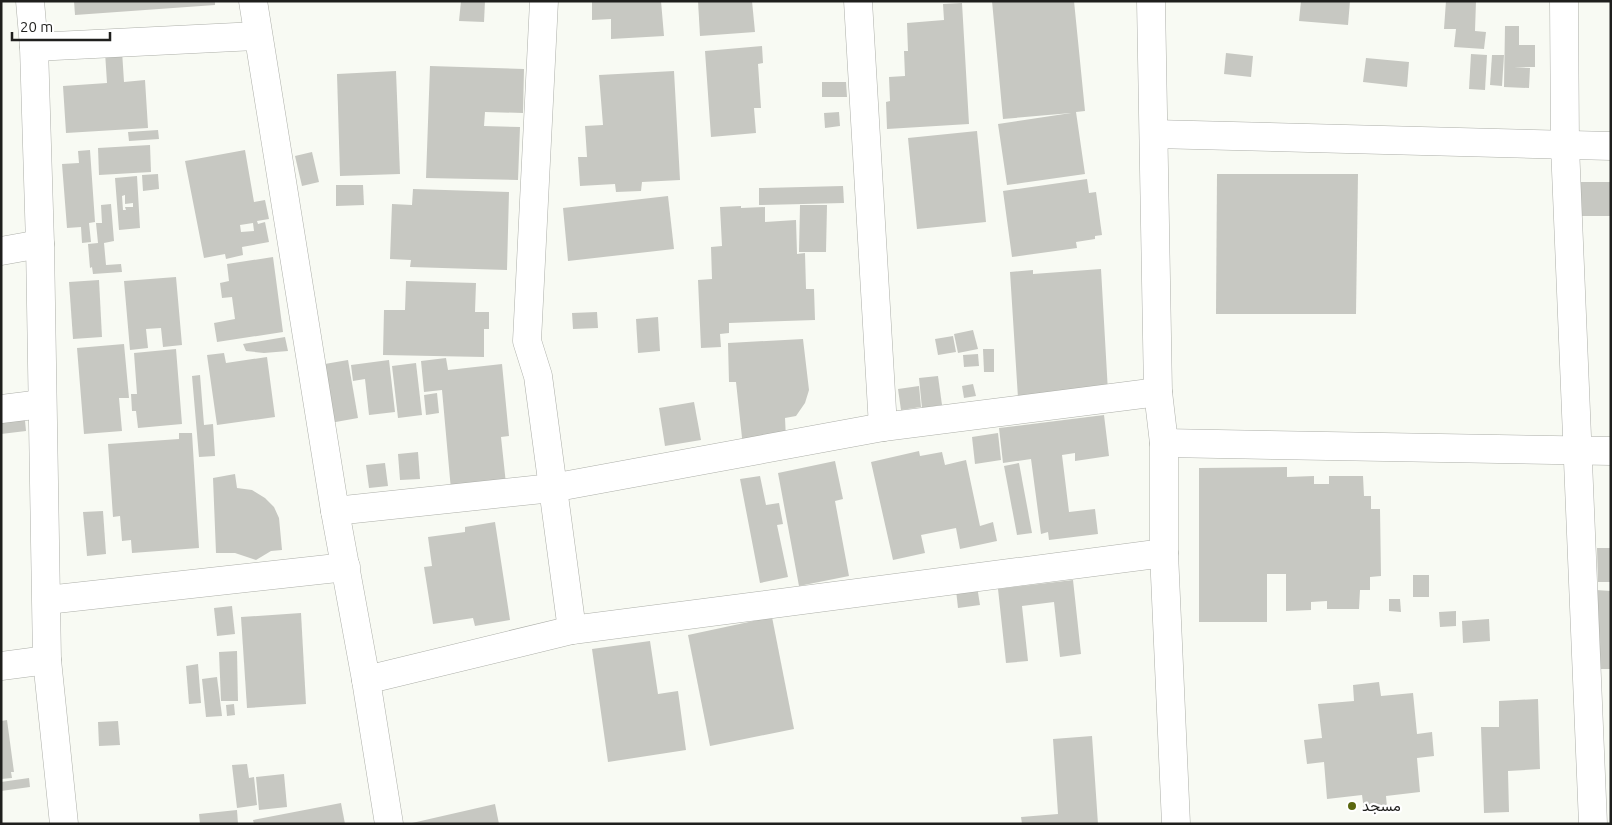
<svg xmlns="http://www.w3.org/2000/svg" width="1612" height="825" font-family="Ubuntu,Vazirmatn,sans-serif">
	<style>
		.building { fill: #c7c8c2; fill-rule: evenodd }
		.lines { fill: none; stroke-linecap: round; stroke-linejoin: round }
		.minor-casing { stroke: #adafa9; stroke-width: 29 }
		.minor { stroke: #fff; stroke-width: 28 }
		.poi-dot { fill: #5a670e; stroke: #fff; stroke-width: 2 }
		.labels { text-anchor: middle; stroke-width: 4.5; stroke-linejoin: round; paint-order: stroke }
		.poi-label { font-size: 15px; fill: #1f1f1d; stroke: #fff; text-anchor: start }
	</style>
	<rect width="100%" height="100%" fill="#f8faf3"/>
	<g class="building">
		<path d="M74 1H215V5L75 15Z"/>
		<path d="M461 1H485L484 22 459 21Z"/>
		<path d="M592 1H661L664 36 611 39V19L592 20Z"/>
		<path d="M698 1H752L755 32 700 36Z"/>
		<path d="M992 1H1074L1085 111 1076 112 1085 174 1007 185 998 124 1071 113 1003 119Z"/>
		<path d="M1301 1H1350L1348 25 1299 21Z"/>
		<path d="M1446 1H1476L1475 31 1486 32 1484 49 1454 47 1456 29H1444Z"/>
		<path d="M962 3 969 124 887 129 886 102 890 101 889 77 905 76 904 51H908L907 23 944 20 943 4Z"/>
		<path d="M1505 26H1519V45H1535V67H1514L1530 68 1529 88 1504 87Z"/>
		<path d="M762 46 763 63 758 64 761 108H754L756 133 711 137 705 51Z"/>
		<path d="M122 51 124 82 145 80 148 128 66 133 63 86 107 83 105 52Z"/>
		<path d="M1226 53 1253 56 1251 77 1224 74Z"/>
		<path d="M1471 54 1487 55 1485 90 1469 89Z"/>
		<path d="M1492 55H1504L1502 86 1490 85Z"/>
		<path d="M1366 58 1409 62 1407 87 1363 82Z"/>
		<path d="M430 66 524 69 523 113 485 112 484 126 520 127 518 180 426 178Z"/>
		<path d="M396 71 400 174 340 176 337 74Z"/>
		<path d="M674 71 680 180 642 182 641 191 616 192 615 184 580 186 578 157H587L585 126 603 125 599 75Z"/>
		<path d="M822 82H846L847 97H822Z"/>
		<path d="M839 112 840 126 825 128 824 113Z"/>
		<path d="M158 130 159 139 129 141 128 132Z"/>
		<path d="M977 131 986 222 917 229 908 138Z"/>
		<path d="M150 145 151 172 99 175 98 148Z"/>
		<path d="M90 150 95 222 89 223 91 242 82 243 81 227 67 228 62 164 79 163 78 151Z"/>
		<path d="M245 150 254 202 265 200 269 219 257 221 258 224 265 222 269 242 242 247 243 255 226 259 225 254 204 258 185 161ZM253 223 254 231 241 232 240 225Z"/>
		<path d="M312 152 319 182 302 186 295 156Z"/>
		<path d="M158 174 159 189 143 191 142 175Z"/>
		<path d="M1217 174H1358L1356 314H1216Z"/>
		<path d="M137 176 140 228 119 230 115 178ZM125 195V204L133 203V207H125L126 210H123L122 196Z"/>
		<path d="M1087 179 1089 193 1096 192 1102 235 1095 236V239L1076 242 1077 248 1012 257 1003 191Z"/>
		<path d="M1581 182H1611V216H1580Z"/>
		<path d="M336 185H363L364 205 336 206Z"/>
		<path d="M843 186 844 203 759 205V188Z"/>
		<path d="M413 189 509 192 507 270 410 267 411 260 390 259 392 204 412 205Z"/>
		<path d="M668 196 674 249 568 261 563 208Z"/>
		<path d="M111 204 114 241 104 243 106 265 121 264 122 272 93 274 92 267 90 268 88 244 98 243 96 223H102L101 205Z"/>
		<path d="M800 205H827L826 252H799Z"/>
		<path d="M741 206V208L765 207V222L796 220 797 254 805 253 806 289H814L815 320 729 323V333L720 334 721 347 701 348 698 280 712 279 711 247 722 246 720 207Z"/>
		<path d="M273 257 283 332 217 342 214 323 235 319 232 297 222 298 220 283 229 281 227 264Z"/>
		<path d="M1101 269 1108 392 1018 398 1010 272 1033 270V274Z"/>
		<path d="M176 277 182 345 163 347 161 328 146 329 148 348 130 350 124 281Z"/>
		<path d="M99 280 102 337 73 339 69 282Z"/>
		<path d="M406 281 476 283 475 312H489V329H484V357L383 355 384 310H405Z"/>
		<path d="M597 312 598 328 573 329 572 313Z"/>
		<path d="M658 317 660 351 638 353 636 319Z"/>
		<path d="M973 330 978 349 958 353 954 334Z"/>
		<path d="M953 336 956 352 938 355 935 339Z"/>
		<path d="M285 337 288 351 264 353 246 351 243 344Z"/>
		<path d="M803 339 809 390 805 403 796 416 785 418 786 439 743 447 736 382H729L728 343Z"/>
		<path d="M124 344 129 398H119L122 431 84 434 77 348Z"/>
		<path d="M176 349 182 424 138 428 136 411H132L131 394H137L134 353Z"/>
		<path d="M983 349H994V372H984Z"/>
		<path d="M224 353 226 363 267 357 275 417 217 425 207 355Z"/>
		<path d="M978 354 979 366 964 367 963 355Z"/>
		<path d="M446 358 448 370 502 364 509 436 501 437 506 484 451 490 442 390 424 392 421 361Z"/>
		<path d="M348 360 358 418 330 423 319 365Z"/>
		<path d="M389 360 395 412 369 415 365 379 353 381 351 365Z"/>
		<path d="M416 363 422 415 398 418 392 366Z"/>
		<path d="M200 375 204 425 213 424 215 456 199 457 192 376Z"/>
		<path d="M938 376 942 405 922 408 919 378Z"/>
		<path d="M973 384 976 396 964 398 962 386Z"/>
		<path d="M919 386 921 407 901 410 898 389Z"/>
		<path d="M437 393 439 413 426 415 424 395Z"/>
		<path d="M694 402 701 440 665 446 659 408Z"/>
		<path d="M24 410 26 431 1 434V423L8 422 10 419Z"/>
		<path d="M1104 415 1109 456 1075 461V453L1062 455 1069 512 1095 509 1098 534 1049 540 1048 532 1041 534 1031 459 1003 463 999 428Z"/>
		<path d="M179 433H192L199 548 132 553 131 540 122 541 120 516 113 517 108 444 179 439Z"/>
		<path d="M998 433 1001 460 975 464 972 437Z"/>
		<path d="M919 451 920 456 942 452 945 465 966 460 980 526 993 522 997 541 960 549 956 528 921 535 925 553 893 560 871 462Z"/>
		<path d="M418 452 420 479 400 480 398 454Z"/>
		<path d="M835 461 843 499 835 501 849 576 799 586 778 473Z"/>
		<path d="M385 463 388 486 369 488 366 465Z"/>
		<path d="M1019 463 1032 533 1017 535 1004 466Z"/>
		<path d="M1287 467V477L1314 476V484H1329V476H1363L1364 496H1371V509H1380L1381 576 1370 577V590H1360L1359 609H1327V601L1311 602V610L1286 611V574H1267V622H1199V468Z"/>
		<path d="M235 474 237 488 252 490 265 498 274 507 279 518 282 550 271 551 256 560 235 553H216L213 478Z"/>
		<path d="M760 476 766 505 779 503 783 524 777 525 788 577 760 583 740 479Z"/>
		<path d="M103 511 106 554 87 556 83 512Z"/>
		<path d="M495 522 510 620 475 626 473 618 433 624 424 567 432 566 428 537 465 532V527Z"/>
		<path d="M1597 548H1611V582H1598Z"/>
		<rect x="1413" y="575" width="16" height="22"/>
		<path d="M1073 580 1081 654 1060 657 1054 602 1022 606 1028 661 1006 663 998 589Z"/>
		<path d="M977 586 980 605 958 608 956 590Z"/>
		<path d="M1596 590 1611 591V669H1593Z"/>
		<path d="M1389 599H1400L1401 612 1389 611Z"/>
		<path d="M232 606 235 634 217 636 214 608Z"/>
		<path d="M1456 611V626L1440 627 1439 612Z"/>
		<path d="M301 613 306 704 247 708 241 617Z"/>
		<path d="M772 617 794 729 710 746 688 635Z"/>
		<path d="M1489 619 1490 641 1463 643 1462 621Z"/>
		<path d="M650 641 658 694 678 691 686 750 608 762 592 649Z"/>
		<path d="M237 651 238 701H221L219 652Z"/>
		<path d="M198 664 201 703 189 704 186 666Z"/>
		<path d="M217 677 222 716 206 717 202 679Z"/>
		<path d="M1379 682 1381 696 1413 693 1417 734 1432 732 1434 756 1417 758 1420 792 1386 796 1387 807 1364 810 1362 795 1327 799 1324 762 1307 764 1304 740 1322 738 1318 704 1354 701 1353 685Z"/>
		<path d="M1538 699 1540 769 1508 771 1509 812 1484 813 1481 727H1499V701Z"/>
		<path d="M234 704 235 715 227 716 226 705Z"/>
		<path d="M7 720 14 772H11L12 778 1 779V721Z"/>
		<path d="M118 721 120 745 99 746 98 722Z"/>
		<path d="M1092 736 1098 824H1022L1021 817 1058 814 1053 739Z"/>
		<path d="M247 764 249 778 254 777 257 805 237 808 232 765Z"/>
		<path d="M284 774 287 807 259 810 256 777Z"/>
		<path d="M29 778 30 787 1 791V782Z"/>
		<path d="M341 803 345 824H254L253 820Z"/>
		<path d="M495 804 499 824H413L412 823Z"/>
		<path d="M237 810 238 824H200L199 814Z"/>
	</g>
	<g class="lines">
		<g class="minor-casing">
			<g id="minor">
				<path d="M30 1 34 47 40 244 47 660 64 824"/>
				<path d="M253 1 335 511 366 680 389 824"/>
				<path d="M544 1 527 341 538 376 572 630"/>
				<path d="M858 1 883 427"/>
				<path d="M1151 1 1158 392 1164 443V553L1176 824"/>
				<path d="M1564 1 1565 146 1593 824"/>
				<path d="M34 47 258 36"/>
				<path d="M1154 134 1611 146"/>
				<path d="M1 251 40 244"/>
				<path d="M1 409 42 404"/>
				<path d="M1164 443 1611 451"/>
				<path d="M335 511 552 488 883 427 1158 392"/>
				<path d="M47 600 346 567"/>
				<path d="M1 666 47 660"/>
				<path d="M366 680 572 630 1164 553"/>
			</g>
		</g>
		<use href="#minor" class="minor"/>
	</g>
	<circle class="poi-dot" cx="1352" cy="806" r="5"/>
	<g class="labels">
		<g class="poi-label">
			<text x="1362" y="811">مسجد</text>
		</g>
	</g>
	<rect width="1612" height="825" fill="none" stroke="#1f1f1d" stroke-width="5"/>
	<path d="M12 32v8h98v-8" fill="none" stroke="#1f1f1d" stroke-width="2.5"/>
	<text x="20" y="32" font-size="15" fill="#1f1f1d" stroke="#ffffff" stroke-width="4" paint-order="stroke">20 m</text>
</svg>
